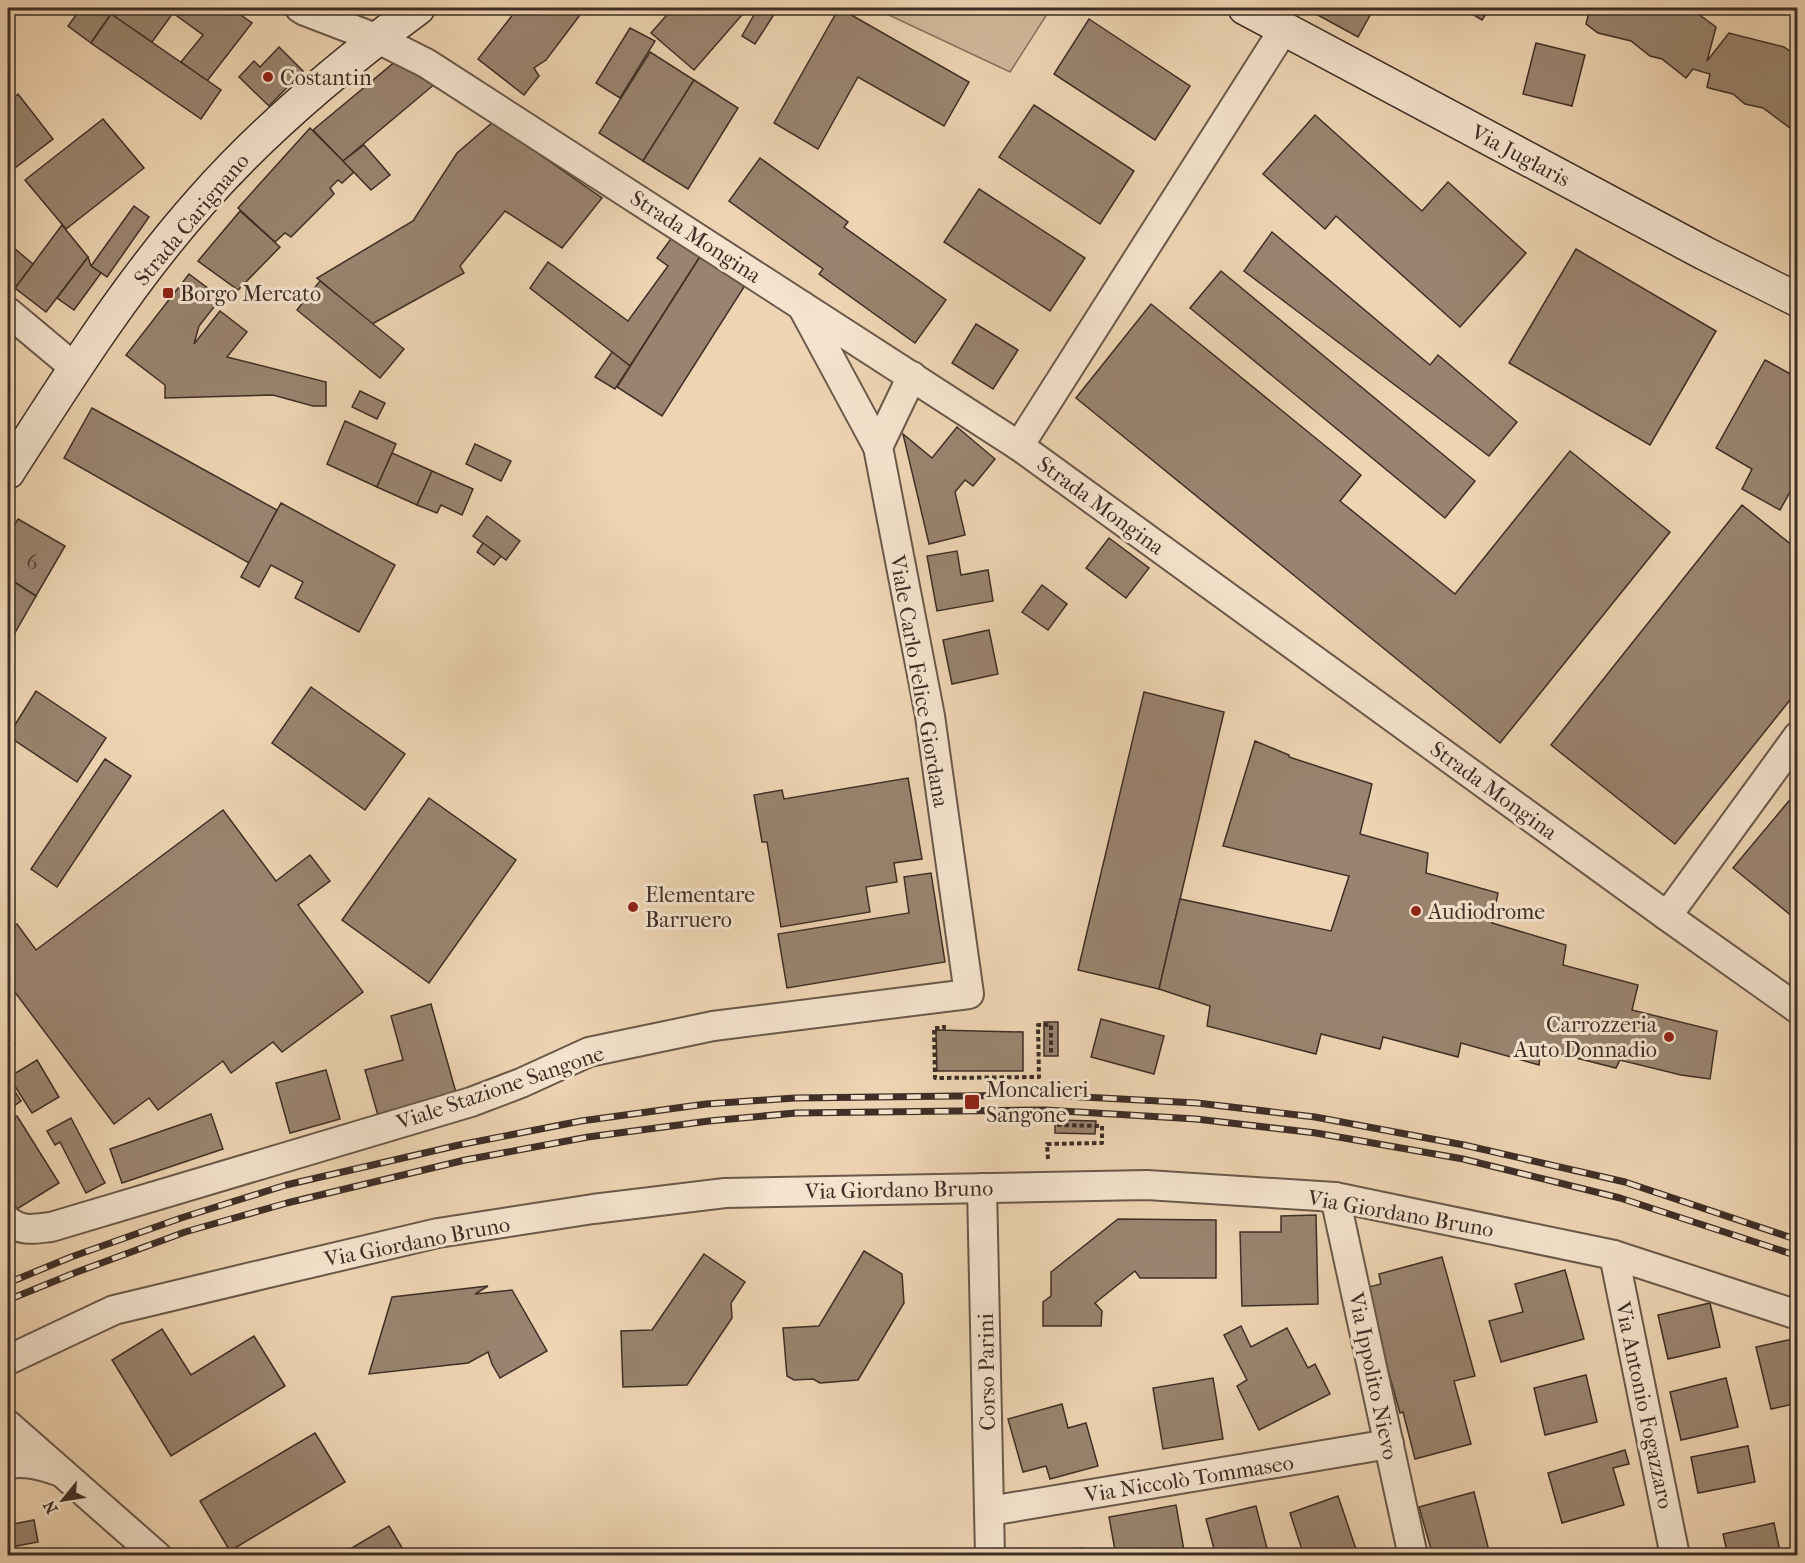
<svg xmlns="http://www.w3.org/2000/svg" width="1805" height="1563" font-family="'IM FELL French Canon',serif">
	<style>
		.green { fill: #d0b89a; stroke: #877360; stroke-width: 1.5 }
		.building { fill: #9a846f; stroke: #3e2e27; stroke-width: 1.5 }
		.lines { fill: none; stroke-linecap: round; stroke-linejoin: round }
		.street-casing { stroke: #6a584a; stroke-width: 32 }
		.secondary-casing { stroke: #3e2e27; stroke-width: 36 }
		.path { stroke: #3e2e27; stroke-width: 4; stroke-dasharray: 4.5 3; stroke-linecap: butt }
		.street { stroke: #f4e3cd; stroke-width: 28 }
		.secondary { stroke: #f4e3cd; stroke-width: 33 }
		.rail-casing { stroke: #3e2e27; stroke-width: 7 }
		.rail { stroke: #f4e3cd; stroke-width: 4.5; stroke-dasharray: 14; stroke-linecap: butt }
		.poi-dot { fill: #8f2418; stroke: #f4e3cd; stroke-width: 2 }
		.labels { text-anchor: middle; stroke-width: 6; stroke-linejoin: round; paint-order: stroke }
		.number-label { font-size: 20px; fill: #554439 }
		.poi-label { font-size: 22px; fill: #3e2e27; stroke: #f4e3cd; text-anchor: start }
		.street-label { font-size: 22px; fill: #3e2e27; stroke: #f4e3cd }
	</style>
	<rect width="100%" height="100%" fill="#eed4b2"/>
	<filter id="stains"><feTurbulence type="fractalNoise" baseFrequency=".00333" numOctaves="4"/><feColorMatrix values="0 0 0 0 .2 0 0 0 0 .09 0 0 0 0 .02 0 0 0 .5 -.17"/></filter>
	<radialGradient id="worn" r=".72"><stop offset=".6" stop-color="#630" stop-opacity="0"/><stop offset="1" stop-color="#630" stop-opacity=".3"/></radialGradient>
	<path class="green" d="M874 8H1051L1010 72Z"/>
	<g class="building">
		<path d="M81 8H115L91 43 68 26Z"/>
		<path d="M115 8H165L173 13 152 42 111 14Z"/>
		<path d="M176 8H231L252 23 207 81 181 62 203 35 173 13Z"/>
		<path d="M518 8H583L577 15 583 11 546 60 534 68 539 76 524 95 478 59Z"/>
		<path d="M673 8H748L694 70 651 33Z"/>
		<path d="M758 8H778L755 44 742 36Z"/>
		<path d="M839 8 969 82 944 126 858 77 818 149 774 123Z"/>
		<path d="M1305 8H1374L1358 37Z"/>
		<path d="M1462 8H1490L1482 20Z"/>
		<path d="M1590 8H1690L1716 27 1707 61 1729 33 1784 47 1798 57V134L1763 108 1745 104 1733 94 1709 88 1707 87 1710 74 1693 69 1686 78 1662 59 1650 56 1631 41 1598 33 1586 24Z"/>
		<path d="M111 14 221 90 201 119 91 43Z"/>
		<path d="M1089 19 1190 86 1155 140 1054 74Z"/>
		<path d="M630 28 655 41 620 98 596 83Z"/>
		<path d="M1536 43 1585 55 1572 106 1523 94Z"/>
		<path d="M279 47 303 71 269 106 239 77 254 61 260 67Z"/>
		<path d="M650 52 694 80 643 161 599 133Z"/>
		<path d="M396 61 436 83 343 161 313 130Z"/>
		<path d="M694 80 738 108 688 189 643 161Z"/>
		<path d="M18 94 53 139 15 168 8 158V103Z"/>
		<path d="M1034 105 1134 171 1100 224 999 157Z"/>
		<path d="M1315 115 1422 211 1448 182 1526 253 1460 327 1336 216 1325 229 1263 174Z"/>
		<path d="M103 119 144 168 66 229 25 180Z"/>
		<path d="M493 122 602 198 562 248 505 211 460 266 464 273 372 324 317 278 413 221 457 153Z"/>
		<path d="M310 128 354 172 342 183 338 180 330 188 334 194 291 237 285 233 275 242 238 208Z"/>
		<path d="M364 145 390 175 371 190 343 161Z"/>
		<path d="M760 158 848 222 844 227 946 300 915 343 819 274 823 269 729 201Z"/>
		<path d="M979 189 1085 258 1050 311 944 242Z"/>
		<path d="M134 206 149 217 107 277 91 266Z"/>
		<path d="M240 211 280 247 238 290 198 261Z"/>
		<path d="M62 225 88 257 46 312 15 288Z"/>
		<path d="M1272 232 1430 365 1438 355 1517 422 1489 456 1244 271Z"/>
		<path d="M673 236 701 255 630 366 530 288 548 262 628 321 668 266 657 258Z"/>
		<path d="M8 243 33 264 15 288 8 282Z"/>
		<path d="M1576 249 1716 331 1650 445 1509 363Z"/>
		<path d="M701 255 744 287 662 416 617 387Z"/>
		<path d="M88 257 91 266 101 273 74 310 57 298Z"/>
		<path d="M1221 271 1475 481 1445 518 1190 308Z"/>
		<path d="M189 274 221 298 199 326 194 344 220 311 247 332 227 357 326 382V406H313L273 395 165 398V385L126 355Z"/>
		<path d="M320 281 404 349 380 378 297 310Z"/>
		<path d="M1151 304 1361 475 1340 501 1455 594 1570 451 1670 532 1500 743 1076 398Z"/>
		<path d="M976 324 1018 350 993 389 952 363Z"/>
		<path d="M612 352 630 366 615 389 595 377Z"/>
		<path d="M1765 360 1798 378V484L1795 483 1780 510 1742 489 1752 469 1716 448Z"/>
		<path d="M360 391 385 403 377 419 352 407Z"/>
		<path d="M92 408 277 510 249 563 64 458Z"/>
		<path d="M345 421 396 444 377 487 327 464Z"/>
		<path d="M957 427 995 459 973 486 965 480 955 492 965 535 929 544 903 434 932 458Z"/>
		<path d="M475 444 511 461 501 481 466 464Z"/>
		<path d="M392 453 432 471 417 505 377 487Z"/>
		<path d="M432 471 473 489 462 515 441 505 437 513 417 505Z"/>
		<path d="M281 503 395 565 359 632 295 598 303 582 271 565 259 587 241 577Z"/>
		<path d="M1742 505 1798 550V690L1675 844 1551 745Z"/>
		<path d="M487 516 520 541 506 560 473 536Z"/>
		<path d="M18 519 65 546 36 596 8 578V536Z"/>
		<path d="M1109 538 1149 568 1126 598 1086 568Z"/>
		<path d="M483 543 501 556 494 565 477 552Z"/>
		<path d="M957 551 961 575 988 570 993 601 937 611 927 556Z"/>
		<path d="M8 578 36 596 8 645Z"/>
		<path d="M1042 585 1067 604 1048 630 1022 612Z"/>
		<path d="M989 630 998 674 952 684 943 640Z"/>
		<path d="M311 687 405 754 365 810 272 743Z"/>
		<path d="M36 691 106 738 77 782 8 736Z"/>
		<path d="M1144 692 1224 712 1159 989 1078 970Z"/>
		<path d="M1255 741 1289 755V757L1372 784 1360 834 1428 853 1426 873 1498 893 1492 923 1566 945 1563 965 1638 985 1632 1010 1717 1031 1710 1079 1681 1075 1620 1060 1616 1068 1541 1049 1539 1065 1461 1043 1458 1057 1383 1037 1380 1049 1321 1034 1316 1054 1207 1026 1210 1006 1159 989 1180 899 1331 931 1349 876 1223 846Z"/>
		<path d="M105 759 131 776 57 887 31 869Z"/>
		<path d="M908 778 922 859 894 863 897 882 866 887 870 912 781 927 767 842H762L754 795 782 790 784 799Z"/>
		<path d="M1798 790V921L1733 868Z"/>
		<path d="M429 798 516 860 429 983 342 920Z"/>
		<path d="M223 810 276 881 310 855 330 881 298 905 363 992 282 1052 273 1042 231 1073 223 1061 158 1110 149 1098 114 1124 8 983V930L17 924 36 950Z"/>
		<path d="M931 873 945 962 787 988 778 934 909 913 904 877Z"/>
		<path d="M431 1004 457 1096 379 1119 365 1070 403 1060 391 1016Z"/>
		<path d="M1101 1019 1164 1036 1154 1074 1091 1057Z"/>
		<rect x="1044" y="1022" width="14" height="34"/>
		<path d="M8 1030 15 1044 8 1048Z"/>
		<path d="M936 1030 1023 1032V1071H937Z"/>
		<path d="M37 1060 59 1097 32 1113 9 1077Z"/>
		<path d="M326 1070 340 1119 290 1133 276 1083Z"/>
		<path d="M8 1081 21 1101 8 1110Z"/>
		<path d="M211 1114 223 1149 122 1183 110 1149Z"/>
		<path d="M17 1116 59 1183 17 1209 8 1194V1122Z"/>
		<path d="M71 1118 105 1183 86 1193 60 1142 55 1145 47 1131Z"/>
		<path d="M1055 1120 1096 1121 1095 1134 1055 1133Z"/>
		<path d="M1316 1215 1318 1304 1242 1306 1240 1232H1281V1216Z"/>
		<path d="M1118 1219 1216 1220V1278H1140L1135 1271 1095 1303 1102 1311 1101 1326H1043V1302L1051 1296V1272Z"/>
		<path d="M864 1251 902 1274 904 1303 858 1380 820 1383 813 1379 794 1380 787 1376 783 1328 819 1326Z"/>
		<path d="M704 1254 745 1282 731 1303 732 1318 687 1385 623 1387 621 1331 652 1330Z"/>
		<path d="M1442 1257 1475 1376 1454 1381 1471 1444 1415 1459 1403 1412 1400 1413 1365 1288 1381 1284 1379 1274Z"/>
		<path d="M1565 1270 1584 1339 1501 1362 1489 1321 1523 1312 1515 1284Z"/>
		<path d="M488 1286 475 1294 512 1290 547 1351 500 1378 492 1364 488 1352 468 1363 369 1374 392 1297Z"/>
		<path d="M1710 1303 1720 1347 1668 1359 1658 1315Z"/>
		<path d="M1241 1326 1251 1347 1287 1328 1308 1368 1315 1364 1330 1394 1259 1430 1237 1386 1247 1380 1224 1335Z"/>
		<path d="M162 1329 191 1375 254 1336 285 1386 171 1456 112 1360Z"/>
		<path d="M1798 1338V1403L1771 1409 1756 1347Z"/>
		<path d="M1586 1375 1597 1422 1545 1435 1534 1388Z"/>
		<path d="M1213 1378 1223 1439 1163 1449 1153 1388Z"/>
		<path d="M1726 1378 1738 1427 1681 1440 1670 1392Z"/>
		<path d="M1062 1404 1068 1428 1086 1423 1098 1466 1050 1479 1046 1466 1023 1472 1008 1419Z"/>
		<path d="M315 1433 345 1482 230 1551 200 1501Z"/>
		<path d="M1748 1446 1755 1482 1698 1493 1691 1457Z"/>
		<path d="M1625 1450 1629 1464 1613 1468 1624 1505 1562 1523 1548 1473Z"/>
		<path d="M1474 1492 1489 1551 1474 1556H1433L1419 1507Z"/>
		<path d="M1338 1496 1357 1552 1348 1556H1304L1290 1513Z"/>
		<path d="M1176 1505 1185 1556H1116L1109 1517Z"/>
		<path d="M1256 1506 1269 1556H1216L1206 1519Z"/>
		<path d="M34 1520 38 1542 11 1547 8 1525Z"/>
		<path d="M1774 1523 1781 1556H1728L1723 1534Z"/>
		<path d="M389 1526 407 1556H338Z"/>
		<path d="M1083 1548 1084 1556H1034V1551Z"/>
	</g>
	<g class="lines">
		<g class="street-casing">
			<g id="street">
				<path d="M300 8 305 11 378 39 426 63 1019 446 1667 916 1798 1009"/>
				<path d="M802 306 878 447"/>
				<path d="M8 312 75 368"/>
				<path d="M1019 446 1284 29"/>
				<path d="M1667 916 1798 736"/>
				<path d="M982 1188 990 1556"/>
				<path d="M1335 1197 1413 1556"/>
				<path d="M8 1221C23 1232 33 1229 51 1227L471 1102 521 1083 589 1052 713 1026 969 994 930 716 878 447 912 376"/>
				<path d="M1614 1255 1675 1556"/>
				<path d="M8 1360 114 1310 260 1275 438 1233 593 1209 725 1193 1147 1185 1335 1197 1614 1255 1798 1315"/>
				<path d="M8 1425 157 1556"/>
				<path d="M8 1464C26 1461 41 1465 58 1471"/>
				<path d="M990 1511 1389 1444"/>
			</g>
		</g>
		<g class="secondary-casing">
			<g id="secondary">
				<path d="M1245 8 1704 253 1798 300"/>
				<path d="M8 472C67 380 128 283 201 201 265 128 341 65 418 8"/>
			</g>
		</g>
		<g class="path">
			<path d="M944 1025V1028H934L935 1078 1039 1077 1038 1025H1051V1055"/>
			<path d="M1048 1159 1047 1144 1102 1143V1126L1056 1125"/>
		</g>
		<use href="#street" class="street"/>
		<use href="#secondary" class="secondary"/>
		<g class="rail-casing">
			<g id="rail">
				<path d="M8 1283 71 1257 181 1218 286 1185 459 1145 581 1121 706 1104 795 1098 1045 1095 1197 1103 1315 1117 1464 1145 1625 1182 1798 1240"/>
				<path d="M8 1300 77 1272 185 1232 287 1203 465 1160 588 1137 709 1121 796 1113 1045 1110 1196 1119 1316 1133 1463 1159 1620 1198 1798 1256"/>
			</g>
		</g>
		<use href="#rail" class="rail"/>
	</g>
	<g class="poi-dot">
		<circle cx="268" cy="77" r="6"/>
		<rect x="162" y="287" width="12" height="12" rx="3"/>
		<circle cx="633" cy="907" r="6"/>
		<circle cx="1416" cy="911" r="6"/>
		<circle cx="1669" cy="1037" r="6"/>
		<rect x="964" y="1094" width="16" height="16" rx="3"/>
	</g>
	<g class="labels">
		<g class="number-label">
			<text x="32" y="569">6</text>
		</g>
		<g class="poi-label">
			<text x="280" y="85">Costantin</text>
			<text x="180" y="301">Borgo Mercato</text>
			<text x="645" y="902">Elementare<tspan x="645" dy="25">Barruero</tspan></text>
			<text x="1428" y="919">Audiodrome</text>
			<text x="1657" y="1032" text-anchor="end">Carrozzeria<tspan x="1657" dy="25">Auto Donnadio</tspan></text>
			<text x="986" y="1097">Moncalieri<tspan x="986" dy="25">Sangone</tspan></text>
		</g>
		<g class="street-label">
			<text transform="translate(1521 155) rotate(28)" y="8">Via Juglaris</text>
			<text transform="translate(191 219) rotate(-50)" y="8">Strada Carignano</text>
			<text transform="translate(696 236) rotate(33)" y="8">Strada Mongina</text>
			<text transform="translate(1101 505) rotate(36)" y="8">Strada Mongina</text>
			<text transform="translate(920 681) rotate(80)" y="8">Viale Carlo Felice Giordana</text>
			<text transform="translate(1494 790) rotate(36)" y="8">Strada Mongina</text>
			<text transform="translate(500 1087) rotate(-19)" y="8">Viale Stazione Sangone</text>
			<text transform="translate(899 1189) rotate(-1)" y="8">Via Giordano Bruno</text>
			<text transform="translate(1401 1213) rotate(10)" y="8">Via Giordano Bruno</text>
			<text transform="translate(417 1241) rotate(-11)" y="8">Via Giordano Bruno</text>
			<text transform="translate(986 1372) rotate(-91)" y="8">Corso Parini</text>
			<text transform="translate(1374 1376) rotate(78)" y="8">Via Ippolito Nievo</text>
			<text transform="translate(1645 1405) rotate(78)" y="8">Via Antonio Fogazzaro</text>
			<text transform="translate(1189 1478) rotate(-9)" y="8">Via Niccolò Tommaseo</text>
		</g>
	</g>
	<rect width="1805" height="1563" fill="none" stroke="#eed4b2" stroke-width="30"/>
	<rect x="9" y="9" width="1787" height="1545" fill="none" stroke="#3e2e27" stroke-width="3"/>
	<rect x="15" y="15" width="1775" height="1533" fill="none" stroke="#3e2e27" stroke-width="1.5"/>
	<g transform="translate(63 1500) rotate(240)" stroke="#f4e3cd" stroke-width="4.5" paint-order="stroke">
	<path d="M0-4.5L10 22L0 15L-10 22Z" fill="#3e2e27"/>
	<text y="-9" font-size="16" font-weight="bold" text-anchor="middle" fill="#3e2e27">N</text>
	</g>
	<rect width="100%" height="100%" filter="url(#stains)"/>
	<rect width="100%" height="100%" fill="url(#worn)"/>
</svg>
